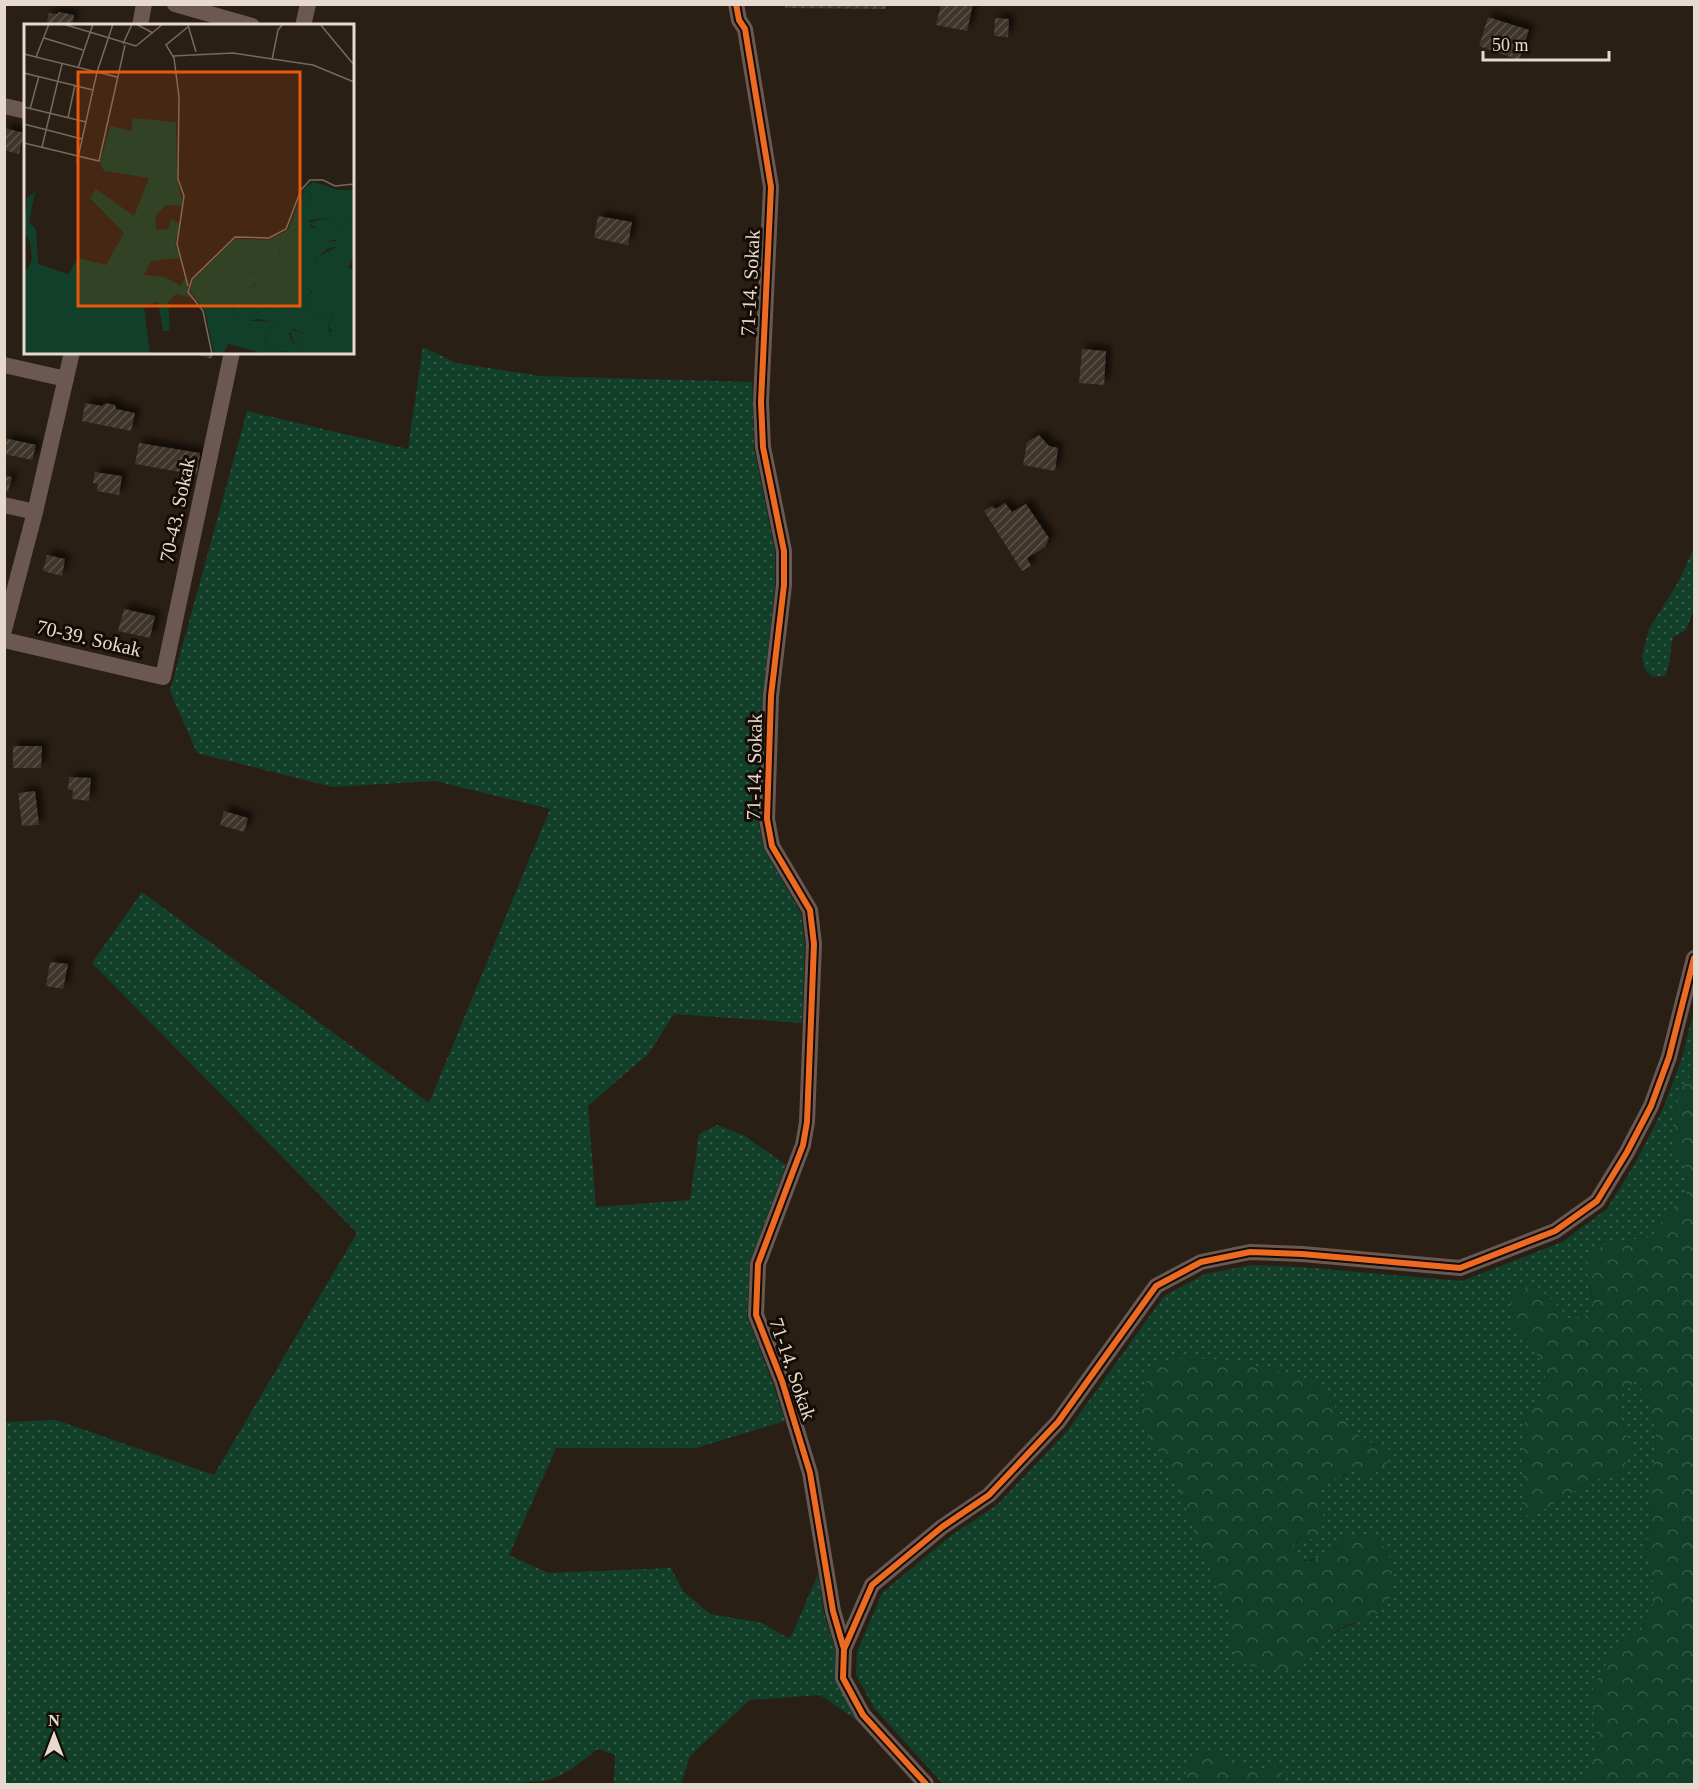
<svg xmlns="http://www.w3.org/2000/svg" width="1699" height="1789" font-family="'Times New Roman',serif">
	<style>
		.grass { fill: url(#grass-dots); fill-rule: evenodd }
		.forest { fill: url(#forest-crowns) }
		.building { fill: url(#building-hatch); filter: url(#shadow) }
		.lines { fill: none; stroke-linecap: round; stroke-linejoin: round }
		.street { stroke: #6b5852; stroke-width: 16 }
		.cycleway-casing { stroke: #140c05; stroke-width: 10 }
		.cycleway { stroke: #ed6a23; stroke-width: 6 }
		.labels { text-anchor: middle; stroke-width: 6; stroke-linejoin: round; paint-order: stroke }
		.street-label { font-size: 20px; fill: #e6dace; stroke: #140c05 }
		.inset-road { fill: none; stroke: #756a5e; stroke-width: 1.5 }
		.view { fill: #e8590c; fill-opacity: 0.15; stroke: #e8590c; stroke-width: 3 }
		.inset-edge { fill: none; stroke: #e6dace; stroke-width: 3 }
	</style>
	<defs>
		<pattern id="grass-dots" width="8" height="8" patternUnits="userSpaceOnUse" patternTransform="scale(1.5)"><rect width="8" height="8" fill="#123f2a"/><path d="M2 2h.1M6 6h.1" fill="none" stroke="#345a48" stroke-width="1.8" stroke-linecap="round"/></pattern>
		<pattern id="forest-crowns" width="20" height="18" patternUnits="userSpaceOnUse" patternTransform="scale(1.5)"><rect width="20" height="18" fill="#123f2a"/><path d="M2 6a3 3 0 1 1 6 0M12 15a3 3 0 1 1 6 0" fill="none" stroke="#345a48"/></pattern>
		<pattern id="building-hatch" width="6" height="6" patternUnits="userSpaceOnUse" patternTransform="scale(1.5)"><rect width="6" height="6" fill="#3f362c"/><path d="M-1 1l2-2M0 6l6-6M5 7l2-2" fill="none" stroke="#5b5249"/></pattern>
		<filter id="shadow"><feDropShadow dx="5.5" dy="-5.5" stdDeviation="3" flood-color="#0009"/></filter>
	</defs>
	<rect width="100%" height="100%" fill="#2a1f14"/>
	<g class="grass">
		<path d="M423 347 456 363 541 376 752 382 754 448 775 551V585L763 696 758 820 764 849 801 913 805 945 802 1023 674 1014 649 1053 588 1106 596 1207 690 1200 699 1134 717 1125 745 1136 786 1165 750 1262 747 1316 773 1384 785 1421 696 1448H556L509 1555 548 1573 671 1568 683 1591 710 1614 762 1623 790 1639 818 1574 824 1613 836 1652V1680L857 1720 820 1695 750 1700 690 1756 681 1784H614L615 1755 598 1749C583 1760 567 1775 548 1780 539 1783 529 1780 519 1784H5L4 1422 56 1420 214 1475 357 1233 92 963 142 892 429 1103 550 809 435 781 333 787 197 753 170 691 247 411 408 449Z"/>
		<path d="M1694 547V609L1686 630 1673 637C1669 653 1672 661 1665 676L1652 677 1644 668 1642 655 1649 629 1679 581Z"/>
		<path d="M1694 1010V1071L1678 1092 1673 1119V1145L1686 1168 1687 1194 1668 1212 1654 1234 1629 1241 1603 1245 1589 1286 1595 1312 1569 1319 1551 1299 1531 1283 1532 1347 1546 1368 1544 1395 1526 1415 1522 1461 1547 1508 1593 1480 1621 1473 1633 1448 1622 1424 1618 1399 1636 1380 1650 1401 1655 1427 1656 1452 1651 1479V1505L1646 1555 1653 1579V1605L1642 1629 1618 1648 1594 1717 1598 1744 1585 1784H1285L1280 1766 1252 1770 1226 1761 1204 1747 1186 1766 1187 1784H943L874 1708 856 1675 857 1652 882 1593 949 1537 998 1504 1068 1430 1164 1296 1205 1274 1251 1265 1301 1267 1462 1281 1562 1242 1607 1209 1638 1158 1662 1111 1681 1061ZM1183 1358 1241 1361 1253 1366 1281 1371 1306 1379 1318 1387 1363 1441 1376 1444 1344 1476 1331 1480 1320 1488V1503L1323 1516 1292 1548 1299 1560C1319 1562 1331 1552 1345 1538L1392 1570 1372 1617C1346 1625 1325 1636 1305 1655L1231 1646V1620L1228 1607 1197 1540 1185 1502 1174 1476 1140 1414 1148 1375Z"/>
	</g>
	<g class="forest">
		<path d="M1694 1054V1784H1585L1598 1744 1591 1693 1602 1670 1618 1648 1642 1629 1653 1605V1579L1646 1555 1651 1505V1479L1656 1452 1655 1427 1650 1401 1635 1381 1618 1399 1622 1424 1633 1448 1621 1473 1593 1480 1547 1508 1522 1517 1523 1435 1526 1415 1544 1395 1546 1369 1532 1347 1513 1325 1511 1299 1531 1283 1551 1299 1569 1319 1595 1312 1585 1262 1603 1245 1629 1241 1654 1234 1668 1212 1687 1194 1686 1168 1673 1145V1119L1678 1092 1694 1071Z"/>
		<path d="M1183 1358 1241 1361 1253 1366 1281 1371 1306 1379 1318 1387 1363 1441 1389 1449 1388 1462 1377 1472 1364 1476 1354 1468C1343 1477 1331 1480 1320 1488 1319 1511 1330 1521 1312 1539L1300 1538 1292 1548 1299 1560 1312 1561 1335 1548 1345 1538 1358 1534 1371 1535 1381 1543 1389 1555 1392 1570 1390 1597 1382 1608 1372 1618 1347 1625 1336 1631 1315 1646 1297 1666 1285 1671 1248 1665 1236 1659 1231 1646V1620L1228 1607 1197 1540 1185 1502 1167 1464 1142 1427 1140 1414 1148 1375 1157 1365 1170 1359Z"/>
		<path d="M1204 1747 1226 1761 1252 1770 1280 1766 1285 1784H1187L1186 1766Z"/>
	</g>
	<g class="building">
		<path d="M785 4H886V9L785 8Z"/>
		<path d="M941 4H973L967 31 936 25Z"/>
		<path d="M59 12 74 15 72 26H46L49 13 57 14Z"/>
		<path d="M1488 17 1529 30 1519 60 1479 46Z"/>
		<path d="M995 18 1009 19 1008 37 994 36Z"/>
		<path d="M4 128 24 133 19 154 4 150Z"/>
		<path d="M598 216 632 222 628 245 594 238Z"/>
		<path d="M1082 349 1106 351 1104 385 1079 383Z"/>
		<path d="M189 352H213L212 359Z"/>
		<path d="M85 403 102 406 106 403 115 405 116 409 135 413 131 431 82 421Z"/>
		<path d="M1039 435 1049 446 1058 448 1055 471 1023 465 1027 442Z"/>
		<path d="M4 438 36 445 32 460 4 454Z"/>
		<path d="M139 443 200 453 197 475 135 464Z"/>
		<path d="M95 472 122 476 119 495 97 491 98 484 93 483Z"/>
		<path d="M4 476 12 477 8 492 4 491Z"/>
		<path d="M1005 503 1012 512 1026 504 1049 538 1045 547 1027 558 1031 566 1022 571 984 511 992 506 995 509Z"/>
		<path d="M47 555 65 559 62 576 43 571Z"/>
		<path d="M124 609 155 616 150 638 118 631Z"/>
		<path d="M13 746H42L41 768H13Z"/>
		<path d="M69 777 91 778 89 801 72 799 73 790H68Z"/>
		<path d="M35 791 39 825 22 826 18 793Z"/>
		<path d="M224 811 248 818 244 832 220 825Z"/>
		<path d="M50 962 68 964 63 989 46 986Z"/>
	</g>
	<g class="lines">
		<g class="street">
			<path d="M175 4 252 26"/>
			<path d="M736 4 739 20 745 29 771 187 761 402 763 447 784 551V585L771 696 767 819 772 846 810 910 814 944 807 1122 803 1145 758 1264 756 1315 782 1381 810 1473 833 1611 844 1649"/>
			<path d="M140 26 144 4"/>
			<path d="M303 26 308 4"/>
			<path d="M4 106 26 111"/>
			<path d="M4 365 66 379"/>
			<path d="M4 505 35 512"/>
			<path d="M4 630 35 512 72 352"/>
			<path d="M4 640 163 677 232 352"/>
			<path d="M926 1784 863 1715 843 1678 844 1649 872 1585 942 1527 989 1495 1058 1422 1156 1286 1201 1262 1250 1252 1302 1254 1460 1268 1555 1231 1597 1201 1627 1152 1651 1106 1669 1057 1694 958"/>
		</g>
		<g class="cycleway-casing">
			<g id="cycleway">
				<path d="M736 4 739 20 745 29 771 187 761 402 763 447 784 551V585L771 696 767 819 772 846 810 910 814 944 807 1122 803 1145 758 1264 756 1315 782 1381 810 1473 833 1611 844 1649"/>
				<path d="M926 1784 863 1715 843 1678 844 1649 872 1585 942 1527 989 1495 1058 1422 1156 1286 1201 1262 1250 1252 1302 1254 1460 1268 1555 1231 1597 1201 1627 1152 1651 1106 1669 1057 1694 958"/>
			</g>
		</g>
		<use href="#cycleway" class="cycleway"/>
	</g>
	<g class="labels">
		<g class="street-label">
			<text transform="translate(750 283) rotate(-87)" y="7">71-14. Sokak</text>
			<text transform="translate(177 510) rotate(-78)" y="7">70-43. Sokak</text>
			<text transform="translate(89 638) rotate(13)" y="7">70-39. Sokak</text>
			<text transform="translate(754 767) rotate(-89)" y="7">71-14. Sokak</text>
			<text transform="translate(793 1369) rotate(71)" y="7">71-14. Sokak</text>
		</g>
	</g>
	<g transform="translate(24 24)">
		<rect width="330" height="330" fill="#2a1f14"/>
		<path d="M109 94 152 98 153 155 159 182 142 181 131 193 132 206 144 205 147 195 156 200 151 220 156 234 127 237 120 251 141 253 157 262 161 254 166 273 152 270 144 278 146 307H139L134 278 120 282 126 330H0V245H4L8 235 6 218 0 207 3 173 11 168 5 199 12 205 14 240 44 250 54 234 82 241 100 209 66 174 72 165 110 192 125 154 80 147 76 139 86 102 107 107ZM281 163 288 174 284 179 277 178 274 204 263 211 262 220 252 221 256 227 253 246 262 242 267 229 270 235V258L258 290 241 285 228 290 221 279H209L210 289 218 296 250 298 240 319 255 327 262 328 270 318 265 305 281 310 277 330H242L204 320 199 330H190L181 287 166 267 169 256 211 215 245 216 264 206ZM207 226 224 228 232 237 223 251 230 249 233 260 223 266 215 263 203 235ZM330 187V231L324 244 330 245V309L309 310 304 301 310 292 297 295 287 289 284 272 289 267 279 262 278 256 295 232 311 224 313 215 302 218 299 210 285 199 302 194 315 202 322 200Z" fill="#123f2a" fill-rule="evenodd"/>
		<path d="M290 158 314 166H330V187L322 200 315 202 302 194 286 196V203L299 206 302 218 316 216 314 222 303 225 293 234 278 259 282 264 292 261 284 272 287 289 297 295 310 291 304 301 305 308 330 309V330H277L281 310 269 305 265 309 270 322 265 327H255L240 319 250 298 234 295 220 298 210 289 211 277 221 279 228 290 241 285 258 290 262 269 270 258V235L267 229 265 241 253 246 256 227 251 218 262 220 261 213 274 204 277 178 278 175 284 179 288 174 281 163ZM207 226 224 228 235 238 223 251 233 249 235 257 222 267 215 265 203 235Z" fill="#123f2a"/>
		<path class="inset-road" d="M39 0 112 22M112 0 129 9M296 0 330 41M164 1 172 28M20 14 59 26M99 20 108 0M112 22 139 0M0 30 93 53M149 32 209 29 289 41 330 58M12 33 25 0M248 36 254 6 259 0M54 44 69 0M0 49 69 66M0 83 62 98M6 85 15 52M44 94 51 61M0 100 58 115M0 119 75 137 101 21M18 123 38 40M53 138 73 48 89 0M164 262 153 220 160 172 154 155 155 73 150 34 142 21 165 2M188 330 179 287 164 268 168 255 211 213 245 214 262 205 277 166 286 156H299L311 162 330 160"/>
		<path class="view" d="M54 48H276V282H54Z"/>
		<rect width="330" height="330" class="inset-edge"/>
	</g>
	<rect width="1699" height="1789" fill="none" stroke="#e6dace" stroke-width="12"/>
	<g transform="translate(54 1735)" stroke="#140c05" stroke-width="4.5" paint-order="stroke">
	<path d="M0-4.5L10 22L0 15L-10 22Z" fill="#e6dace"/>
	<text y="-9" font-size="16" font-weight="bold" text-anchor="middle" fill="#e6dace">N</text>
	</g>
	<path d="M1483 51v9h126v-9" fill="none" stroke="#e6dace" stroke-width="3"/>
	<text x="1492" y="51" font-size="18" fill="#e6dace" stroke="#140c05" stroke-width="4.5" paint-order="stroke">50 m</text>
</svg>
